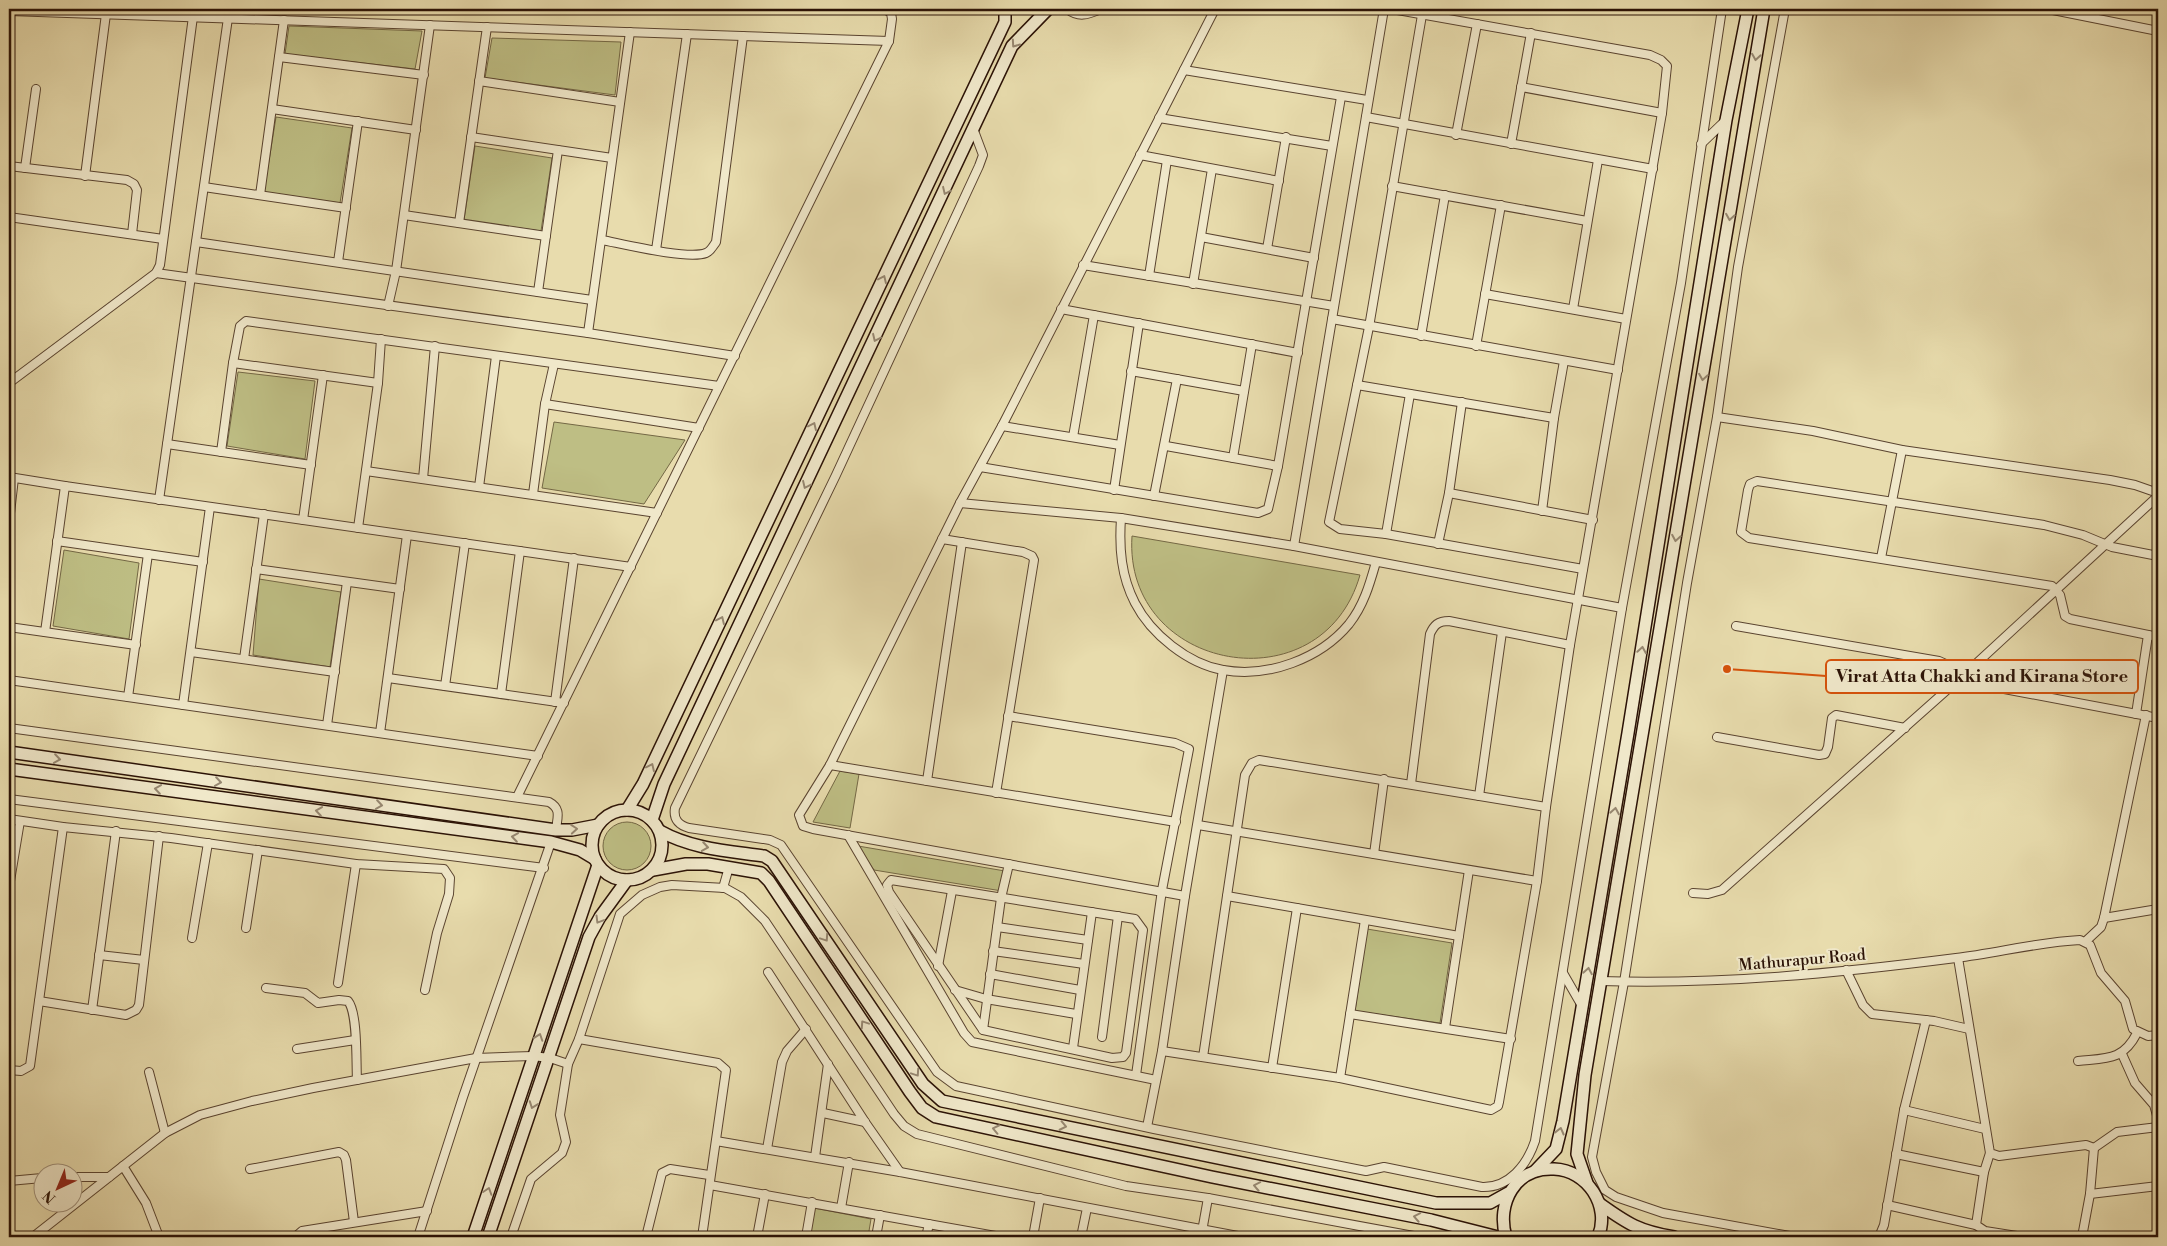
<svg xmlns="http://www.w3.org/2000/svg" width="2167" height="1246" font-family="'Libre Bodoni',serif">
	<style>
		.green { fill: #bebe84; stroke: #746845 }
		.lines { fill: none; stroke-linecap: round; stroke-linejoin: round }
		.street-casing { stroke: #5a4430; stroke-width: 10 }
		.secondary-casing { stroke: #2b1206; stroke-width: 14 }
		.street { stroke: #f0e8ca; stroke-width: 8 }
		.secondary { stroke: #f0e8ca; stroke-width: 11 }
		.oneway { stroke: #978872 }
		.labels { text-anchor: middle; stroke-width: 4; stroke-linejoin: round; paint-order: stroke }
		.street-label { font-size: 16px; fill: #2b1206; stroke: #f0e8ca }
		.leader { fill: none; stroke: #d5520b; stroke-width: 2 }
		.callout-dot { fill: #d5520b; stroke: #f0e8ca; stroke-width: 2 }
		.callout { fill: #f0e8ca; stroke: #d5520b; stroke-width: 2 }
		.callout-label { font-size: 18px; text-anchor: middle; font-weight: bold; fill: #2b1206 }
	</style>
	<rect width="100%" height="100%" fill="#e8dcad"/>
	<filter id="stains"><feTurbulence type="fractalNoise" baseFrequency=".004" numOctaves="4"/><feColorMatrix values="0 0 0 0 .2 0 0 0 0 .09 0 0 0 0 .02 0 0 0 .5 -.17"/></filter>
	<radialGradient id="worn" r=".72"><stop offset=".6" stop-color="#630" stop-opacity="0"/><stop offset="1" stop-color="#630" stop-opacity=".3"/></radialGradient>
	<g class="green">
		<path d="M289 26 422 31 415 69 285 54Z"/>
		<path d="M492 38 621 42 615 95 485 78Z"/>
		<path d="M276 117 352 128 340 203 264 192Z"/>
		<path d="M475 146 552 158 541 231 464 220Z"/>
		<path d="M238 372 315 381 305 459 227 446Z"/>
		<path d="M554 422 685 440 644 504 542 488Z"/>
		<path d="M1132 536 1360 575C1322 708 1123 672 1132 536Z"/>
		<path d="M64 550 139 563 129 639 53 626Z"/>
		<path d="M259 579 341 592 330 667 253 655Z"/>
		<path d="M840 771 859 774 850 828 813 822Z"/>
		<circle cx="627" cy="846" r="24"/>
		<path d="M858 846 1005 871 1002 891 874 870Z"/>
		<path d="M1367 929 1452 943 1440 1023 1355 1011Z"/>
		<path d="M814 1208 871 1219 868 1237H808Z"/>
	</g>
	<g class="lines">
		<g class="street-casing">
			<g id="street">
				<path d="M1067 9C1079 18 1087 15 1101 9"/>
				<path d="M1785 9 1738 267 1717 417 1687 583 1624 982 1592 1157 1596 1172 1605 1190 1616 1197 1663 1213 1795 1237"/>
				<path d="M2048 9 2158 31"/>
				<path d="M9 11 889 41"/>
				<path d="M1422 15 1369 327 1329 522 1340 529 1386 534 1583 569"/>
				<path d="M279 57 424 75"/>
				<path d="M1184 70 1367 100"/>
				<path d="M479 81 620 102"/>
				<path d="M1521 87 1662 113"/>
				<path d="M272 109 416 130"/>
				<path d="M1366 117 1653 169"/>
				<path d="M1159 118 1332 146"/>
				<path d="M974 131 983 155 979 166 836 475 675 808C673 820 679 825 689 828L770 840 781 845 937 1072 956 1086 1154 1129 1366 1171 1384 1167 1482 1187C1509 1188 1527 1165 1535 1141L1622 608 1681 283 1722 9"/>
				<path d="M1456 135 1477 24"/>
				<path d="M471 137 612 158"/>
				<path d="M1511 144 1531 33"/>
				<path d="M1701 144 1726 120"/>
				<path d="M1140 155 1279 181"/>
				<path d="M9 166 127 180 134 184 137 190 132 234"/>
				<path d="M25 168 36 89"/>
				<path d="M85 176 106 14"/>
				<path d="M1392 186 1587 221"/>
				<path d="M204 187 346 208"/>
				<path d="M260 195 284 20"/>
				<path d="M404 215 546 236"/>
				<path d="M9 217 163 239"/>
				<path d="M459 223 487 27"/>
				<path d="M1201 237 1314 258"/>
				<path d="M602 240C623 244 688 260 706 253 711 251 713 246 716 242L743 36"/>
				<path d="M196 242 592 300"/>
				<path d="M1267 249 1286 137"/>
				<path d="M656 250 687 34"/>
				<path d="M338 262 358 121"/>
				<path d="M1083 265 1334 306"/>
				<path d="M156 273 588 333 735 356"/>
				<path d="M1149 276 1167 160"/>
				<path d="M1193 284 1212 169"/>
				<path d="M538 292 558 150"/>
				<path d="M1485 294 1626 319"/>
				<path d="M388 306 396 271 430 25"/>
				<path d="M1061 309 1298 353"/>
				<path d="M1573 309 1598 160"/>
				<path d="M1332 319 1618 370"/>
				<path d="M588 333 630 32"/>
				<path d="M1421 336 1445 195"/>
				<path d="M1476 346 1501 205"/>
				<path d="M233 363 378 383"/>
				<path d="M1131 371 1244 391"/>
				<path d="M9 383 156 273 160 265 194 9"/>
				<path d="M1357 385 1554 418"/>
				<path d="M545 404 699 428"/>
				<path d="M1717 417 1813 431 1902 450 2110 480 2135 485 2158 493"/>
				<path d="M1002 426 1120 445"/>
				<path d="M1073 437 1094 315"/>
				<path d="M167 444 311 465"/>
				<path d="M1166 446 1278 466"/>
				<path d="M221 452 233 363 240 326 246 321 719 386"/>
				<path d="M1233 458 1252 344"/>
				<path d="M980 467 1258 513 1268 509 1278 466 1341 97"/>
				<path d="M366 471 657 513"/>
				<path d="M9 477 65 486"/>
				<path d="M423 479 435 346"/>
				<path d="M479 487 496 356"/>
				<path d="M1114 490 1139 323"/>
				<path d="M1449 493 1593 520"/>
				<path d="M533 494 545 404 554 364"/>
				<path d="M1154 496 1177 379"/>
				<path d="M159 500 228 18"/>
				<path d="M960 503 1121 518 1294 546 1622 608"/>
				<path d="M1542 511 1554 418 1564 361"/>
				<path d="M1121 518C1119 548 1121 576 1135 603 1151 634 1188 664 1223 670 1268 678 1320 659 1349 624 1364 605 1370 583 1376 562"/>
				<path d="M303 520 323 375"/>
				<path d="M9 522 14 478"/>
				<path d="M358 528 378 383 381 339"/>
				<path d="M1386 534 1410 394"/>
				<path d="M942 539 1023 552 1032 556 1034 560 996 793"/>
				<path d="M57 541 203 562"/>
				<path d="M1438 544 1449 493 1462 402"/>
				<path d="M1294 546 1384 9"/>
				<path d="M2158 556 2112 547 2083 535 2044 525 1757 481 1750 484 1748 490 1741 532 1749 538 2052 586 2060 595 2065 616 2070 619 2158 637"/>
				<path d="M1881 558 1902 450"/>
				<path d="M256 569 400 589"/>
				<path d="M1736 626 1939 661 1999 688 2158 718"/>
				<path d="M9 627 136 645"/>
				<path d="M45 632 65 486 631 567"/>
				<path d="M191 652 335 672"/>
				<path d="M244 659 264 514"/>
				<path d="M388 678 564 703"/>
				<path d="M9 680 538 756"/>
				<path d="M445 686 465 543"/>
				<path d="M501 694 520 551"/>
				<path d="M128 697 148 554"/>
				<path d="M555 702 574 558"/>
				<path d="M183 705 210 507"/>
				<path d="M2136 714 2148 635"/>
				<path d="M1008 716 1175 743 1189 749 1162 890 1136 1075"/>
				<path d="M327 725 347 582"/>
				<path d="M9 728 549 802C562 809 557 818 556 830"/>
				<path d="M380 733 407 535"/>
				<path d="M1717 737 1819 755 1825 754 1828 747 1832 718 1836 715 1905 728"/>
				<path d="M830 765 1176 822"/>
				<path d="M927 781 962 542"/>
				<path d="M1411 784 1430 634C1434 625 1438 621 1449 621L1570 645"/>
				<path d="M1479 796 1502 632"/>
				<path d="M517 797 889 41 892 19 891 13 885 9"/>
				<path d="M9 799 544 868"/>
				<path d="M9 819 63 827 171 838 356 864 444 869 450 878 449 894 437 933 425 990"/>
				<path d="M1198 825 1537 881"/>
				<path d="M848 835 964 1033 972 1042 1156 1080"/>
				<path d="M1374 854 1384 779"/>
				<path d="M891 880 1135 919 1143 930 1126 1053 1123 1057 1112 1058 983 1030 889 892 887 885Z"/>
				<path d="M9 887 20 821"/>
				<path d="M723 888 729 867"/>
				<path d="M1693 893 1708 894 1722 890 1966 673 2158 496"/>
				<path d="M1185 896 813 829 803 826 799 815 830 765 960 503 1002 426 1215 9"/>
				<path d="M1227 896 1459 936"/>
				<path d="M2104 918 2158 909"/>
				<path d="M997 927 1088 940"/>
				<path d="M246 928 258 850"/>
				<path d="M192 938 208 843"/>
				<path d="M2086 941 2101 927 2104 918 2146 715"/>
				<path d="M993 951 1084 964"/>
				<path d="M99 955 144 960"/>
				<path d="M1958 958 1990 1153 1999 1156 2086 1145 2094 1148 2090 1194 2082 1237"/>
				<path d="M938 966 952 891"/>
				<path d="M1846 970 1863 1005 1872 1014 1934 1021 1969 1029"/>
				<path d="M768 972 865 1122 900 1172"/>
				<path d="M1563 973 1582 1006"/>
				<path d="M990 974 1080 990"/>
				<path d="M1600 981C1719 985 1839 973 1956 958 1997 953 2039 942 2080 940L2090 945 2101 973 2125 1001 2133 1029 2148 1036 2158 1035"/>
				<path d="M338 983 356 864"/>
				<path d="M266 988 305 993 318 1003 339 1000 348 1001C358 1013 356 1063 357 1080"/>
				<path d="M955 990 986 999 1076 1014"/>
				<path d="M39 1001 126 1015 136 1010 139 1005 159 836"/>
				<path d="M92 1010 116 831"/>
				<path d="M1350 1014 1511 1039"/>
				<path d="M1445 1028 1469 870"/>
				<path d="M983 1030 1001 898 1009 864"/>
				<path d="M1102 1037 1118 916"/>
				<path d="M579 1039 718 1063 726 1070 702 1237"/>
				<path d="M1073 1048 1092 912"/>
				<path d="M297 1049 355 1040"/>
				<path d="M1162 1051 1340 1078 1491 1110 1498 1106 1499 1102 1537 881 1546 807 1570 645 1662 113 1667 66 1661 60 1650 55 1392 9"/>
				<path d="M2122 1054 2135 1083 2154 1105 2158 1119"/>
				<path d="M1203 1057 1245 775 1252 763 1259 760 1546 807"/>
				<path d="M2078 1061C2106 1058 2123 1061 2137 1033"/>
				<path d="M1272 1068 1297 908"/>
				<path d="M9 1070 21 1071 30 1066 63 827"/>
				<path d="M149 1072 165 1133"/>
				<path d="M1340 1078 1365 920"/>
				<path d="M1904 1110 1985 1129"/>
				<path d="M823 1113 865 1122"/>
				<path d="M1147 1127 1162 1051 1185 896 1223 670"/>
				<path d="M716 1141 900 1172 1243 1237"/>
				<path d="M2094 1148 2117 1132 2158 1127"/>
				<path d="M767 1149 782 1062 787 1051 806 1029"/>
				<path d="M1990 1153 1984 1172 1976 1225 1985 1231 2023 1237"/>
				<path d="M1896 1154 1984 1172"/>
				<path d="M815 1157 828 1064"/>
				<path d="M123 1166 146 1203 159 1237"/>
				<path d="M250 1169 339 1152 344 1155 346 1160 354 1222"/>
				<path d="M72 1177H109"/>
				<path d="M9 1181 42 1178"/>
				<path d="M710 1185 1001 1237"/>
				<path d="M2090 1194 2158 1186"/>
				<path d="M1887 1205 1976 1225"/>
				<path d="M841 1208 849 1162"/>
				<path d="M33 1237 165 1133 200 1115 252 1101 313 1088 476 1058 532 1056 550 1058 568 1064"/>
				<path d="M295 1237 302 1231 427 1211"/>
				<path d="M418 1237 463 1097 551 842"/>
				<path d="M511 1237 531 1179 562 1153 566 1142 560 1115 568 1064 579 1039 620 914 642 895 660 887 672 885 725 888 741 897 765 921 894 1114 904 1126 917 1134 1126 1186 1208 1198 1419 1237"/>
				<path d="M646 1237 662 1173 670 1169 709 1175"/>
				<path d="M757 1237 765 1194"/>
				<path d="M806 1237 812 1202"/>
				<path d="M876 1237 880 1215"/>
				<path d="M926 1237 929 1224"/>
				<path d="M1033 1237 1040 1198"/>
				<path d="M1081 1237 1087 1208"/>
				<path d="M1201 1237 1208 1198"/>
				<path d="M1879 1237 1884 1225 1904 1110 1926 1020"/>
			</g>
		</g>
		<g class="secondary-casing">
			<g id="secondary">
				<path d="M9 752 556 830H572L598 825"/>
				<path d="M9 769 551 842 580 850 595 859"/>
				<circle cx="627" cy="845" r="35"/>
				<path d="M627 810 643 784 1005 22V9"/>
				<path d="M652 820 664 784 1012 46 1048 9"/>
				<path d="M660 831C692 849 729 851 764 856L772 861 923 1084 942 1101 1436 1203H1490L1508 1193"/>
				<path d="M653 870 686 864H708L761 873 769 881 910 1092 922 1108 936 1117 1212 1177 1431 1220 1498 1237"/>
				<path d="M1535 1171 1556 1149 1563 1121 1628 733 1726 120 1748 9"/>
				<path d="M1587 1183 1577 1154 1585 1075 1764 9"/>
				<path d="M1600 1204C1628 1224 1639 1231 1674 1237"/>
				<path d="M473 1237 598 865"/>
				<path d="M488 1237 589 937 600 917 627 880"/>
				<path d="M1506 1237C1496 1204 1515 1167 1554 1169 1587 1170 1611 1206 1598 1237"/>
			</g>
		</g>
		<use href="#street" class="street"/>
		<use href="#secondary" class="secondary"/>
	</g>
	<defs><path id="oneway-chevron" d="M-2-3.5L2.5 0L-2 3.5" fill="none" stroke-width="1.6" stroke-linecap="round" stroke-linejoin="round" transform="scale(1.25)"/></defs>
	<g class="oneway">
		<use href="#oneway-chevron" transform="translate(1015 44) rotate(125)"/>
		<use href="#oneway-chevron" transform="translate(1756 57) rotate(99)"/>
		<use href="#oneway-chevron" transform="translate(946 191) rotate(115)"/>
		<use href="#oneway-chevron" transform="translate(1730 217) rotate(99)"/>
		<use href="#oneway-chevron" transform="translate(883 279) rotate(-65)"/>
		<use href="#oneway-chevron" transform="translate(876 338) rotate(115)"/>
		<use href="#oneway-chevron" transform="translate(1703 377) rotate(99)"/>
		<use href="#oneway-chevron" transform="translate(813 426) rotate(-65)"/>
		<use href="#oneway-chevron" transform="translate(806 485) rotate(115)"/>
		<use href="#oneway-chevron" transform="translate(1676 538) rotate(100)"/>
		<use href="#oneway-chevron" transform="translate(721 620) rotate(-65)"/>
		<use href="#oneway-chevron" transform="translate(1642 650) rotate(-81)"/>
		<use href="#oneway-chevron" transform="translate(57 759) rotate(8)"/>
		<use href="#oneway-chevron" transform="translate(651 767) rotate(-65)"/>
		<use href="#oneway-chevron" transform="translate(218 782) rotate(8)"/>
		<use href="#oneway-chevron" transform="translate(158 789) rotate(-172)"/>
		<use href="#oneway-chevron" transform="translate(379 805) rotate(8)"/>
		<use href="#oneway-chevron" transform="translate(319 811) rotate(-172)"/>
		<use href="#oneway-chevron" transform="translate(1615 811) rotate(-80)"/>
		<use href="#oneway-chevron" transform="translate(574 829) rotate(-5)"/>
		<use href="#oneway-chevron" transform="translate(515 837) rotate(-172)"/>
		<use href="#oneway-chevron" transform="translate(705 847) rotate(9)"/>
		<use href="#oneway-chevron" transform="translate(599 920) rotate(121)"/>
		<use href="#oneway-chevron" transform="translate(825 938) rotate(56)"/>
		<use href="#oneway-chevron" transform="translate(1588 971) rotate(-80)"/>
		<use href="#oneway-chevron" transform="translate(864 1024) rotate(-124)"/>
		<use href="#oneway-chevron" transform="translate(539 1037) rotate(-71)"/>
		<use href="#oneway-chevron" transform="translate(916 1073) rotate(56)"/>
		<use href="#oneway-chevron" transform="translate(533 1105) rotate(110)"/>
		<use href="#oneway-chevron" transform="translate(1063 1126) rotate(12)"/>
		<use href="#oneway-chevron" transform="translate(996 1129) rotate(-168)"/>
		<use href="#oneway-chevron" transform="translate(1560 1131) rotate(-76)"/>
		<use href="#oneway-chevron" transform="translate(1257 1186) rotate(-169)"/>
		<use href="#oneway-chevron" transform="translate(488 1191) rotate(-72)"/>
		<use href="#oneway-chevron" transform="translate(1417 1217) rotate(-169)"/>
	</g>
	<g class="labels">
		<g class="street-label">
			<text transform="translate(1802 959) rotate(-5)" y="6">Mathurapur Road</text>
		</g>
	</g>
	<path class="leader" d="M1727 669L1826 676"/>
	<circle class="callout-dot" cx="1727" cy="669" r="5"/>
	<rect class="callout" x="1826" y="660" width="312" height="33" rx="5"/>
	<g class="callout-label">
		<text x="1982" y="682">Virat Atta Chakki and Kirana Store</text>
	</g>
	<rect width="2167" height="1246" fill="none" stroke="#e8dcad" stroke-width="30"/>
	<rect x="10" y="10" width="2147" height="1226" fill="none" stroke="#2b1206" stroke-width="2.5"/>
	<rect x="15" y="15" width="2137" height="1216" fill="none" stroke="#2b1206"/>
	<g transform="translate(58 1188) rotate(224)"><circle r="24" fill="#f0e8ca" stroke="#a1927c"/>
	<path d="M0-4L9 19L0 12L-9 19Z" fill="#8f2418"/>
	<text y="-8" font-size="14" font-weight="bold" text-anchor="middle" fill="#2b1206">N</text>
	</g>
	<rect width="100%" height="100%" filter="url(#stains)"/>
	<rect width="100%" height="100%" fill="url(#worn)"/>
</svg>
